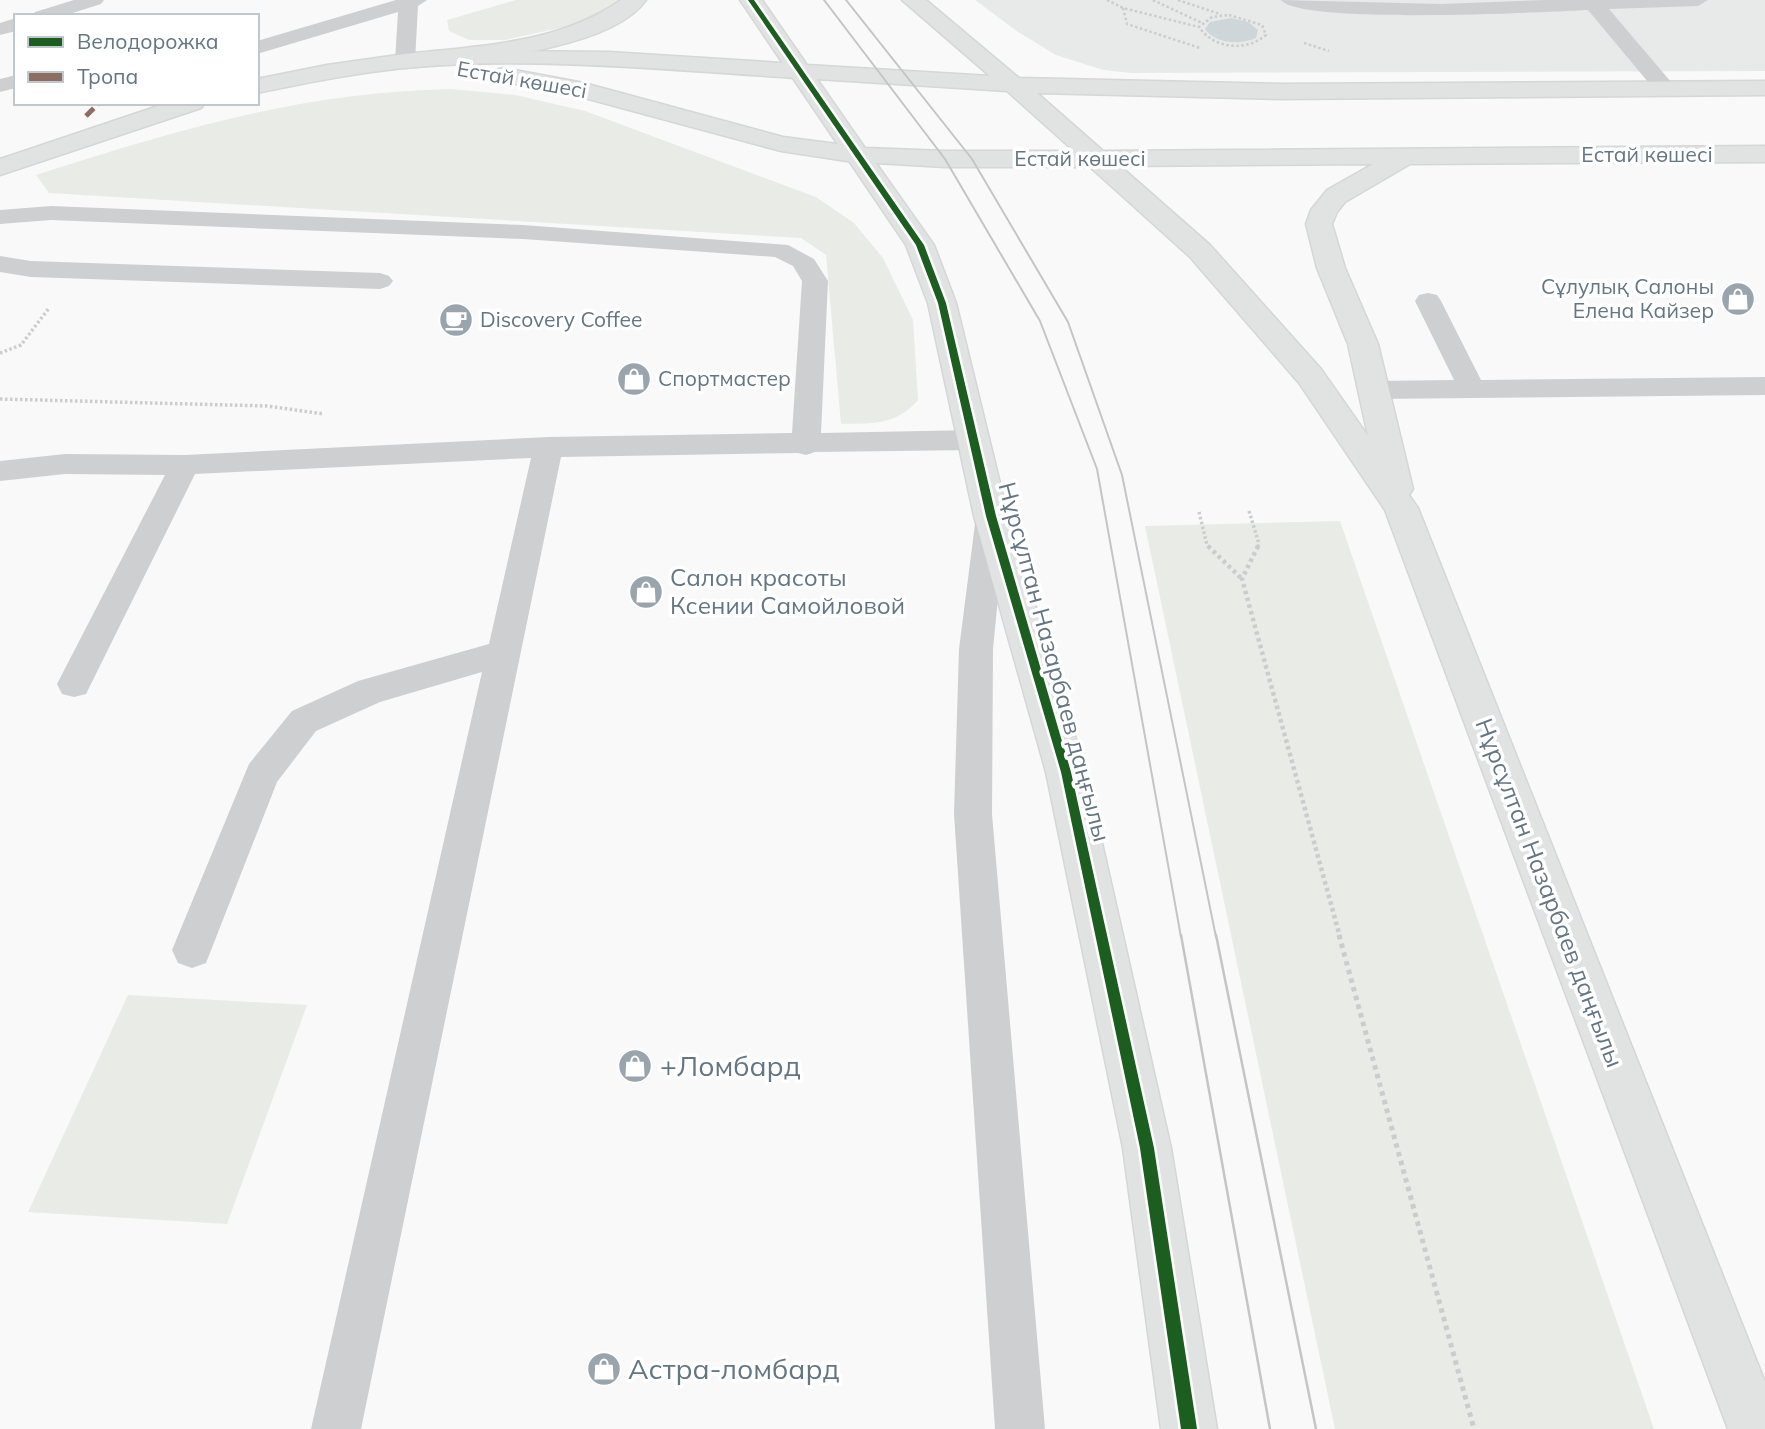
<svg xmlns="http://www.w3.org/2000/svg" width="1765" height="1429" font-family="Mulish,sans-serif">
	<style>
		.built { fill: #e8e9e9 }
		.green { fill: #e8ebe6 }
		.water { fill: #ced6d9 }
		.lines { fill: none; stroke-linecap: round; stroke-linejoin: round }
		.secondary-casing { stroke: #d5d6d7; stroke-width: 3 }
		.primary-casing { stroke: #d5d6d7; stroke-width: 3 }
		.path-far3 { stroke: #cbcccd; stroke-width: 2.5; stroke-dasharray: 2.5 2.5; stroke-linecap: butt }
		.path-far2 { stroke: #cbcccd; stroke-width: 3.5; stroke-dasharray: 2.5 2.5; stroke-linecap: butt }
		.path-far1 { stroke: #cbcccd; stroke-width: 4.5; stroke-dasharray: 3.5 3.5; stroke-linecap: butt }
		.path { stroke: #cbcccd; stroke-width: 5; stroke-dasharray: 4.5 4.5; stroke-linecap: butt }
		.service { fill: #cecfd0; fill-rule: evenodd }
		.secondary { fill: #e1e2e2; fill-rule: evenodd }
		.primary { fill: #e1e2e2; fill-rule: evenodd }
		.tram-far1 { stroke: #c3c5c6; stroke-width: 2 }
		.tram { stroke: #c3c5c6; stroke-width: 2.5 }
		.quiet { stroke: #8d6e63; stroke-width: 5; stroke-dasharray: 11 5; stroke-linecap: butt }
		.cycleway-casing { stroke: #fff; stroke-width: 5 }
		.cycleway { fill: #1b5e20; fill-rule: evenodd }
		.labels { text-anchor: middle; stroke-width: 7; stroke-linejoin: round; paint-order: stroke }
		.far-street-label { font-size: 21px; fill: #657683; stroke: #fff }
		.far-poi-label { font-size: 21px; fill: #657683; stroke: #fff; text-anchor: start }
		.poi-label { font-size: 24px; fill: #657683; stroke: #fff; text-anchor: start }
		.street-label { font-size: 24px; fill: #657683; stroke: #fff }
		.near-poi-label { font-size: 28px; fill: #657683; stroke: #fff; text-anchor: start }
	</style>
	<rect width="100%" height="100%" fill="#f9f9f9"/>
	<path class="built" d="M975 0H1765V71L1131 73 1103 70 1056 55 1018 32Z"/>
	<g class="green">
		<path d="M516 0H619L578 24 505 40H469L449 31 447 20Z"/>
		<path d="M451 89 515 95 585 111 816 197 854 223 883 258 913 320 918 400C895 426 873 423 841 424L826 255 801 238 49 193 36 175C177 130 302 92 451 89Z"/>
		<path d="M1340 521 1654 1429H1335L1145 526Z"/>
		<path d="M128 995 307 1005 227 1224 28 1212Z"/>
	</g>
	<path class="water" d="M1231 18 1248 22 1258 30 1256 38C1240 45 1216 44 1205 29L1210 22Z"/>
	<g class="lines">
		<g class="secondary-casing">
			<g id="secondary">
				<path d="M495 51 609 52 798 64 806 66 810 71 806 76 798 78C668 70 535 56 404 68 355 73 306 83 257 93V79L327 65 405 54Z"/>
				<path d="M504 68 584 83 783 137 860 147 869 150 873 155 869 160 860 163 781 151 581 97 496 80 492 75 496 70Z"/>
				<path d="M167 103H205L201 108 0 175V159Z"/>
			</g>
		</g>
		<g class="primary-casing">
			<g id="primary">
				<path d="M621 0H646C610 52 464 61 405 68L397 66 394 61 397 56 405 54C479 46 558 44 621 0Z"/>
				<path d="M740 0H762L807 65 990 76 902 0H926L1019 78 1281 84 1765 81V95L1281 99 1037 93 1103 151 1765 146V162L1410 164 1345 202 1337 212 1332 224 1345 268 1378 344 1413 489 1409 495 1418 508 1765 1382V1429H1728L1385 510 1299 383 1190 257 1090 167H945L876 163 934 245 956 303 1008 516 1086 772 1171 1148 1217 1429H1161L1123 1148 1046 772 974 516 928 303 906 245ZM817 79 1007 91 1074 151H945L865 148ZM1373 164 1327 190 1311 210 1306 224 1317 268 1348 344 1368 436 1321 369 1210 245 1120 166Z"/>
			</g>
		</g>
		<g class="path-far3">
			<path d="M1107 0 1123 8 1199 27"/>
			<path d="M1153 0 1202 23"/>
			<path d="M1178 0 1220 14"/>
			<path d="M1123 8 1127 24 1200 48"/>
			<path d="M1229 15 1262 25 1266 35C1246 52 1214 49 1199 27L1212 17Z"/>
			<path d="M1304 43 1329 51"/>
		</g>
		<g class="path-far2">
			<path d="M0 353 21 345 49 308"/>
			<path d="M0 399 267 406 324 414"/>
			<path d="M1249 511 1259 544 1257 548"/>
			<path d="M1199 512 1207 545 1210 548"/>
		</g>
		<g class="path-far1">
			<path d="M1208 546 1242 579"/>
			<path d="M1258 546 1242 579 1340 937"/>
		</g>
		<path class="path" d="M1339 935 1474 1429"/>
		<g class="service">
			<path d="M74 0H104L101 4 63 16H32L35 12Z"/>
			<path d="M396 0H427L418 6 415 61 412 65H398L395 61 398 12 257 54V41Z"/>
			<path d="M1281 0 1441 4 1547 0H1708L1698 6 1609 9 1677 89 1674 94H1658L1588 10C1546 12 1300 25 1281 0Z"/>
			<path d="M16 18V31L0 35V23Z"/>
			<path d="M16 75V88L0 92V79Z"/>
			<path d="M51 206 523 225 788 245 814 259 828 281 821 433 975 430 985 433 990 440 985 447 975 450 815 452 806 455 798 453 561 457 361 1429H311L482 672 380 702 316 731 277 782 206 963 192 968 178 963 172 950 249 764 292 711 358 681 489 644 531 458 195 474 86 694 74 697 62 694 57 684 165 475 65 474 0 481V461L65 454 185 455 548 437 792 433 802 281 793 266 775 257 523 239 51 220 0 224V210Z"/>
			<path d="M0 256 31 261 380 273 389 276 393 281 389 286 380 289 31 277 0 272Z"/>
			<path d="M1428 293 1437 295 1441 301 1481 380 1765 377V395L1374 399 1364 396 1360 390 1364 384 1374 381 1454 380 1415 301 1419 295Z"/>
			<path d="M991 505 1002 508 1006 516 993 649 992 814 1045 1429H995L954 814 959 649 976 516 980 508Z"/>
		</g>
		<use href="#secondary" class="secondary"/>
		<use href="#primary" class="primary"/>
		<g class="tram-far1">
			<path d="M824 0 945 159 1040 321 1097 469 1181 937"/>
			<path d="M846 0 972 159 1068 322 1122 475 1216 937"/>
		</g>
		<g class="tram">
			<path d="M1181 935 1270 1429"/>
			<path d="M1216 935 1316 1429"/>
		</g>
		<path class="quiet" d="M86 116 99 103"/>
		<g class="cycleway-casing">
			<path id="cycleway" d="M748 0H754L924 245 946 303 996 516 1071 772 1154 1148 1197 1429H1181L1140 1148 1061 772 986 516 938 303 916 245Z"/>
		</g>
		<use href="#cycleway" class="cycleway"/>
	</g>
	<defs>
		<g id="shop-disc" transform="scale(1.75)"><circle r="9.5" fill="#99a4ac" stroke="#fff"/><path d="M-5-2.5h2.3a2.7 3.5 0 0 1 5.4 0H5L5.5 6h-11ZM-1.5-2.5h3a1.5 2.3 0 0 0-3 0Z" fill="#fff"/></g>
		<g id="cafe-disc" transform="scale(1.75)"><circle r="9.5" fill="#99a4ac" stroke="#fff"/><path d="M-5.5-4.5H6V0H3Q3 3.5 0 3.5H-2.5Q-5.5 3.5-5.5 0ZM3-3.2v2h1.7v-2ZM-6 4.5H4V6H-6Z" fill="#fff"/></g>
	</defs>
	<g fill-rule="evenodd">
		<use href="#shop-disc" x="1738" y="299"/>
		<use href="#cafe-disc" x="456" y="320"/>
		<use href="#shop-disc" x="634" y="379"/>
		<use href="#shop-disc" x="646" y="592"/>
		<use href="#shop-disc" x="635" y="1066"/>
		<use href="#shop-disc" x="604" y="1369"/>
	</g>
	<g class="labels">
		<g class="far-street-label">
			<text transform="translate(522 80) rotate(10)" y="7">Естай көшесі</text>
			<text x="1647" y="162">Естай көшесі</text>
			<text x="1080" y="166">Естай көшесі</text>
		</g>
		<g class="far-poi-label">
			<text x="1714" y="294" text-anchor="end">Сұлулық Салоны<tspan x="1714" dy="24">Елена Кайзер</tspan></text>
			<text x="480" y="327">Discovery Coffee</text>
			<text x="658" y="386">Спортмастер</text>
		</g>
		<g class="poi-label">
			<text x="670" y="586">Салон красоты<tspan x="670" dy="28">Ксении Самойловой</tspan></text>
		</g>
		<g class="street-label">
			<text transform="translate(1054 662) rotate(75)" y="8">Нұрсұлтан Назарбаев даңғылы</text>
			<text transform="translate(1549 893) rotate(69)" y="8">Нұрсұлтан Назарбаев даңғылы</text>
		</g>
		<g class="near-poi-label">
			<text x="660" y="1076">+Ломбард</text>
			<text x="628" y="1379">Астра-ломбард</text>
		</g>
	</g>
	<rect x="14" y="14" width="245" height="91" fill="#ffffff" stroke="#c1c8cd" stroke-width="2"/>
	<rect x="28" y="37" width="35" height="10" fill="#1b5e20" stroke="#c1c8cd" stroke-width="2"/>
	<text x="77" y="49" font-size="21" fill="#657683">Велодорожка</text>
	<rect x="28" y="72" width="35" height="10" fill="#8d6e63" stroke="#c1c8cd" stroke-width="2"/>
	<text x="77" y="84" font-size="21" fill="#657683">Тропа</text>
</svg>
